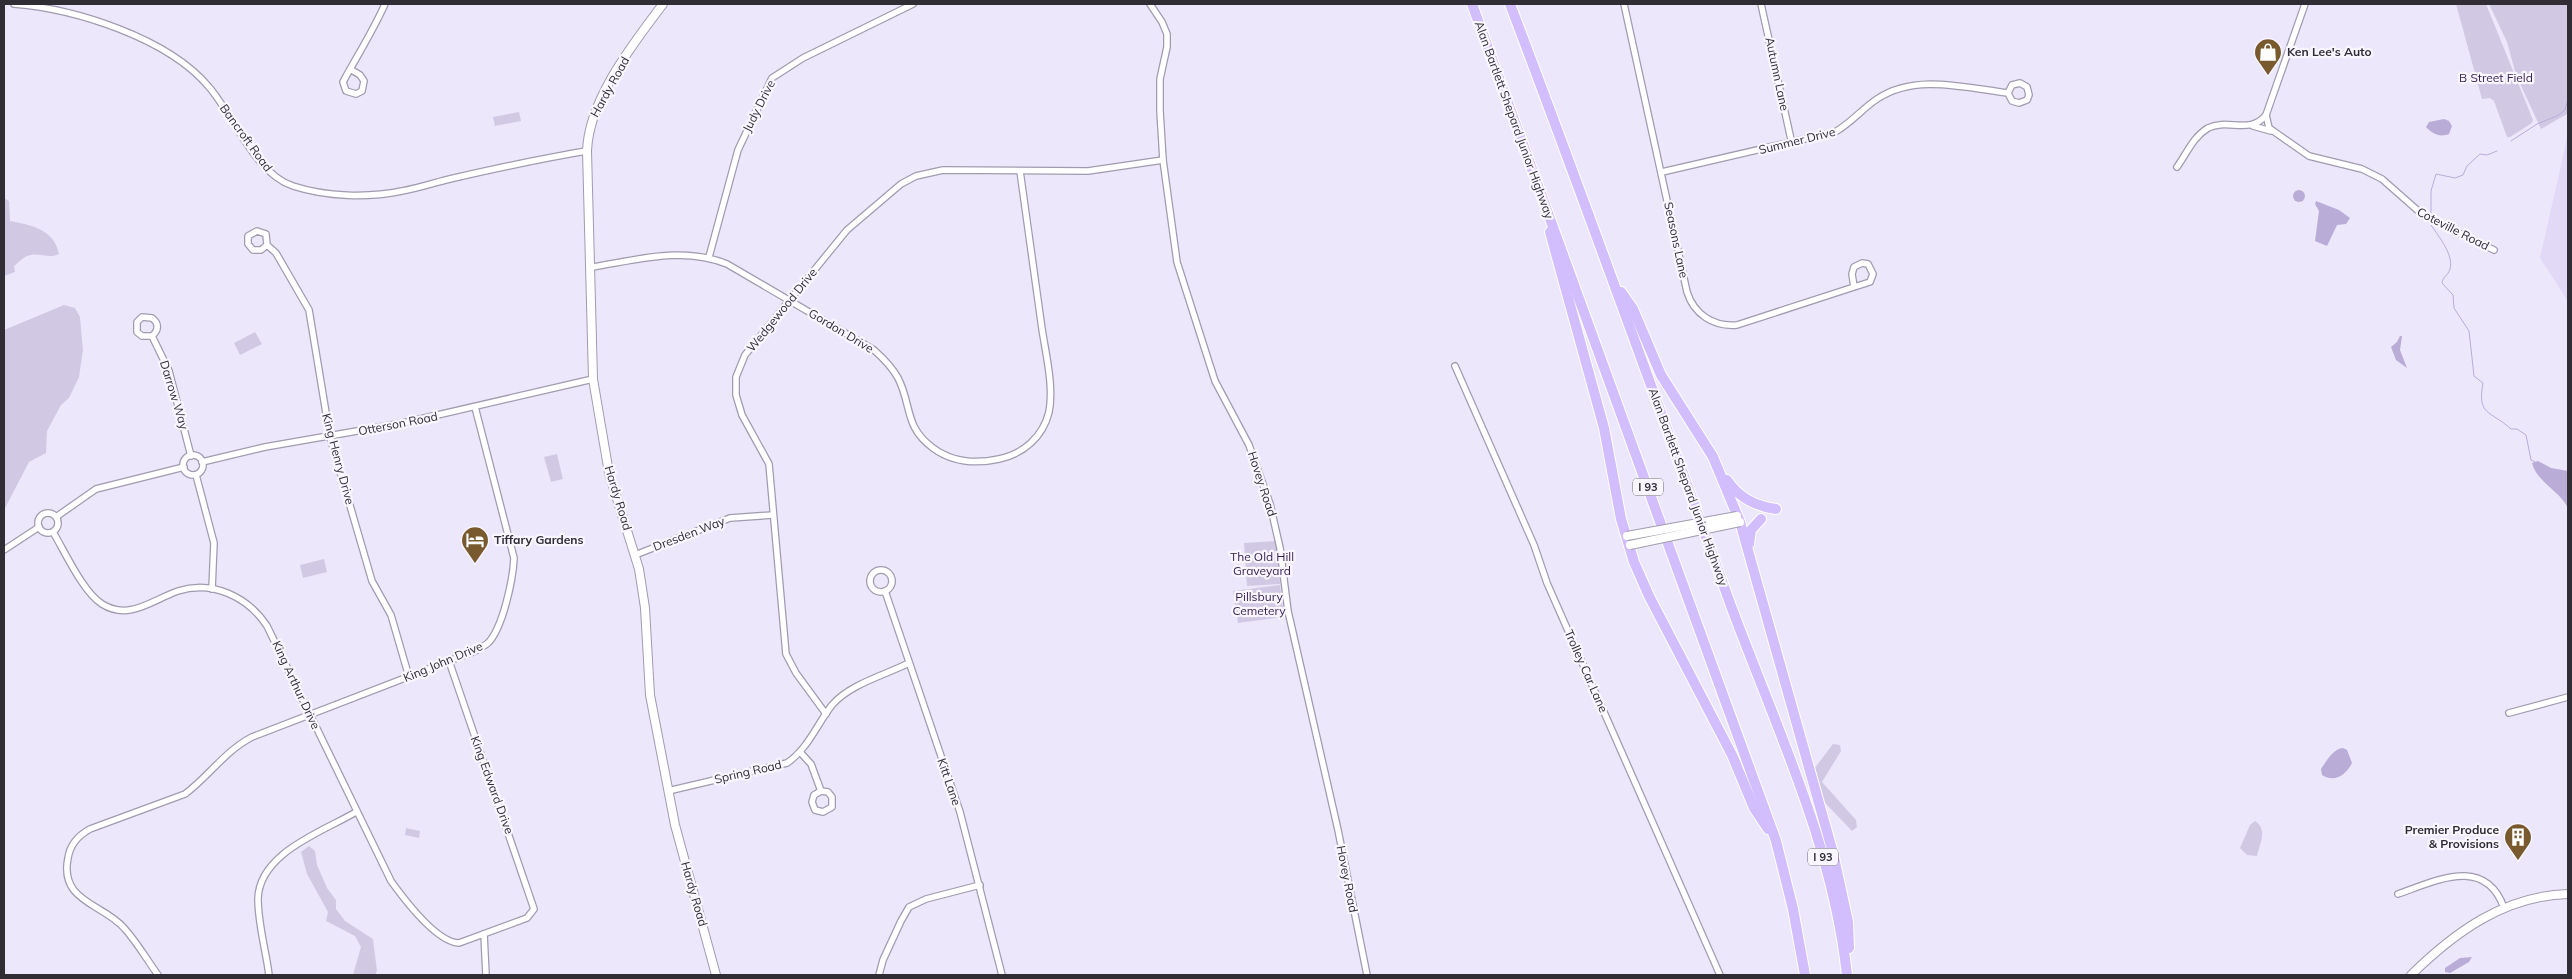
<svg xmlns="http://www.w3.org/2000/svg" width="2572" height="979" font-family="Mulish,sans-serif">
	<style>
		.built { fill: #e1d9f5 }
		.green { fill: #d1c9e4 }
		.water { fill: #b9acd6 }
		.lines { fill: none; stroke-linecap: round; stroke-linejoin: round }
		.stream { stroke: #b9acd6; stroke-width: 1 }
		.street-casing { stroke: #a19baf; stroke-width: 8 }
		.secondary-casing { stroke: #a19baf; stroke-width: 10 }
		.highway-casing { stroke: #fff; stroke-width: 12 }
		.street { stroke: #fff; stroke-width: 5.5 }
		.secondary { stroke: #fff; stroke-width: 8 }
		.highway { stroke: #d3befd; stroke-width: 10 }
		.secondary-bridge-casing { stroke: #a19baf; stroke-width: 10; stroke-linecap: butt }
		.secondary-bridge { stroke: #fff; stroke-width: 8 }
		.labels { text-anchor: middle; stroke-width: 4.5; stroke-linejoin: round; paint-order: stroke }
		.shield { fill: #f9f6ff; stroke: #6c6972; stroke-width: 1 }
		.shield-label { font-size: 11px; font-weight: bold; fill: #302d35 }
		.poi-label { font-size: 12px; font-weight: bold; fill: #302d35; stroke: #f9f6ff; text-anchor: start }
		.street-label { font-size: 12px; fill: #302d35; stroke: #f9f6ff }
		.park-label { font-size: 12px; fill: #331e51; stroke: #f9f6ff }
	</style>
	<rect width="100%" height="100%" fill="#ede7fc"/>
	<path class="built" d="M2568 134V301L2540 258Z"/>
	<g class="green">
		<path d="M2456 4H2486L2533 120 2532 123 2510 137H2507L2494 101 2490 98 2482 99Z"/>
		<path d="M2489 4H2568L2567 114 2541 129 2516 75 2507 42Z"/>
		<path d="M519 112 521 121 495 126 493 117Z"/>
		<path d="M4 198 9 201 10 221C31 225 54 229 59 254 50 259 40 253 31 255 24 256 19 262 14 266L15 272 4 276Z"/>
		<path d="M64 305 75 308 80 317 83 350 79 377 69 398 61 405 47 431 46 453 29 462 4 510V330Z"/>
		<path d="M255 332 262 344 240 355 234 343Z"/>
		<path d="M557 454 563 479 551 482 544 457Z"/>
		<path d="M1277 541 1280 584 1247 586 1244 543Z"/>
		<path d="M324 559 327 572 303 578 300 565Z"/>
		<path d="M1280 585 1284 617 1238 623 1233 591Z"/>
		<path d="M1833 744 1840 745 1841 751 1822 782 1856 820 1857 827 1852 831 1807 784 1808 777Z"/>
		<path d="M2255 821C2268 829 2260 844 2257 856L2247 855 2240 848 2250 825Z"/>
		<path d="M406 828 420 831 419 838 405 835Z"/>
		<path d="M309 846 315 851 317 865 327 888 336 900V909L345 921 373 939 377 971 375 975H353L361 947 355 936 326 921 328 912 307 874 301 852Z"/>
	</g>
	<g class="water">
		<path d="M2444 119 2449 121 2452 126 2449 134C2439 138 2432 133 2426 127L2429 122Z"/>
		<circle cx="2299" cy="196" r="6"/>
		<path d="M2316 201 2339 210 2350 218 2346 224 2337 225 2327 246 2315 241 2319 211 2315 204Z"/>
		<path d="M2400 336H2402L2400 350 2407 368 2396 360 2391 347 2397 342Z"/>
		<path d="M2538 461 2551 468 2568 471V508C2560 491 2536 481 2532 463Z"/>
		<path d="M2343 748 2347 750 2352 763C2346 775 2335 783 2322 775L2321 769C2327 760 2333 749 2343 748Z"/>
		<path d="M2472 957 2469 962 2450 973 2445 972V968L2460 958Z"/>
	</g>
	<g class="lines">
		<g class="stream">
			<path d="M2511 141 2537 124 2557 116 2565 110 2568 99"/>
			<path d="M2431 216V191L2436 174 2455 178 2463 175 2467 166 2480 154 2487 155 2497 151"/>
			<path d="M2431 225C2439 237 2454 255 2450 269 2448 276 2443 276 2442 283L2453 295 2454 308 2469 331 2474 376 2483 383C2477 416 2490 410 2511 429H2517L2526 435 2531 460 2535 462"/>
		</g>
		<g class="street-casing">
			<g id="street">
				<path d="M14 4C76 9 168 38 209 87 234 116 255 174 293 186 327 197 368 198 402 191 420 188 436 182 454 178 498 168 543 158 587 151"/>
				<path d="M1150 4 1162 22 1167 34V47L1160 79V111L1163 160 1177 262 1215 381 1249 445 1270 504 1280 548 1288 611 1338 830 1367 975"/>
				<path d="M1624 4 1687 292C1694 314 1713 327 1737 325L1854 287 1870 282 1873 274 1868 264 1862 263 1854 267 1852 274 1854 287"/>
				<path d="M1761 4 1792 144"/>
				<path d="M2305 4 2266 115 2269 128 2309 156 2362 169 2382 179 2424 216 2494 250"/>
				<path d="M350 69 360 75 364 81 362 91 356 94 346 91 343 82C357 56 373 31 385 4"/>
				<path d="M2253 126 2271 131"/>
				<path d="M2177 167C2187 153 2193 137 2208 128 2228 118 2250 135 2266 115"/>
				<path d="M1662 172 1835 132C1851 123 1862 109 1877 99 1915 73 1967 88 2008 93L2012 101 2019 103 2027 100 2029 95 2027 87 2020 83 2012 85 2008 93"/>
				<path d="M267 245 261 250H253L248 244V236L257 231 266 234 267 245 276 253 309 310 330 437 372 581 391 615 409 677"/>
				<path d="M709 257 738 150 772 78 803 58 913 4"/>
				<path d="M592 267C637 260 683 246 727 264L874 350C883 358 892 367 898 378 912 405 904 427 933 448 952 462 976 464 999 459 1023 454 1043 437 1049 412 1054 387 1046 355 1042 329 1035 276 1027 224 1020 171"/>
				<path d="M152 336H142L137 332V322L142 317 152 318C159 323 159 330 152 336L169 371 191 456"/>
				<path d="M1455 366 1534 545 1547 583 1720 975"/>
				<circle cx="193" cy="465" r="10"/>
				<path d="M202 462 265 447 403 423 593 379"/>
				<path d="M196 475 214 543 212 589"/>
				<circle cx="48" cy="523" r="10"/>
				<path d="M56 517 96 489 184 467"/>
				<path d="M53 532C65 552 83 592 102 604 129 621 152 600 178 591 213 580 248 597 267 626L391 881C404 899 436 942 459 943L527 918 534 909 449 661"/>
				<path d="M4 550 39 527"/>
				<path d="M635 555 730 518 773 515"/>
				<circle cx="881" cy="581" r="11"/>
				<path d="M885 591 960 812 1002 975"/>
				<path d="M2509 713 2568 697"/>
				<path d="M826 714 796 673 786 654 769 464 742 415 736 395V377L745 355 847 230 901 184 916 176 943 170 1088 171 1163 160"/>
				<path d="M800 752 811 764 821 791 828 792 832 797V807L823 812 815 810 812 802 814 795 821 791"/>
				<path d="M668 791 787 763C808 749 817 724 832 705 850 684 885 675 909 663"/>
				<path d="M2398 894C2436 881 2485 855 2504 908"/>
				<path d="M484 934 486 975"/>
				<path d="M158 975C147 960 137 942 124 928 104 904 59 902 68 858 70 845 79 835 90 829L185 794C209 776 225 751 252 737L475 651C480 648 485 646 489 642 503 626 513 580 514 558L475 407"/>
				<path d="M269 975C266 951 258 924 258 899 259 853 322 832 356 812"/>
				<path d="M879 975 883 960 901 921 909 907 926 899 980 885"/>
			</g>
		</g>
		<g class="secondary-casing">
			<g id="secondary">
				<path d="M663 4C633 44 589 99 587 151L593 379 609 473 639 569 645 608 650 695 675 825 716 975"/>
				<path d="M2411 975C2455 932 2504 896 2568 894"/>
			</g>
		</g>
		<g class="highway-casing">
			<g id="highway">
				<path d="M1472 4 1776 841 1793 909 1805 975"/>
				<path d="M1510 4C1586 204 1658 405 1731 606 1776 727 1833 845 1847 975"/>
				<path d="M1550 232 1604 428 1621 519 1634 562 1649 596 1732 755 1754 808 1768 829"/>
				<path d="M1621 292 1633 309 1661 375 1713 457 1740 522 1833 853 1848 922 1849 948"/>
				<path d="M1727 480C1739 498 1755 506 1776 509"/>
				<path d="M1749 544 1751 530 1761 519"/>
			</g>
		</g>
		<use href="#street" class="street"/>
		<use href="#secondary" class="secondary"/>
		<use href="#highway" class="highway"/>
		<g class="secondary-bridge-casing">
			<g id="secondary-bridge">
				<path d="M1627 536 1737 516"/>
				<path d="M1630 545 1740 522"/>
			</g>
		</g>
		<use href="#secondary-bridge" class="secondary-bridge"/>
	</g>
	<defs>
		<g id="shop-pin" transform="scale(1.4375)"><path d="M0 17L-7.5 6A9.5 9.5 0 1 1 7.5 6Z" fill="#795a2f" stroke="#f9f6ff"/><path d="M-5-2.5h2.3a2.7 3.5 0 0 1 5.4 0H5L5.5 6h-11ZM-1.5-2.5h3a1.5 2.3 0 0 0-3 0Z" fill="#fff"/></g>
		<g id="hotel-pin" transform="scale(1.4375)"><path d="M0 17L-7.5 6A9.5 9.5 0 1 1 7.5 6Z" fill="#795a2f" stroke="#f9f6ff"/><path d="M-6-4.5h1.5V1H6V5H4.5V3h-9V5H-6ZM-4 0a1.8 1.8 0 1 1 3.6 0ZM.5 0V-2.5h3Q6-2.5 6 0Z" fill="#fff"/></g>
		<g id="building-pin" transform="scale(1.4375)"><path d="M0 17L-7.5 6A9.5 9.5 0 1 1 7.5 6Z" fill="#795a2f" stroke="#f9f6ff"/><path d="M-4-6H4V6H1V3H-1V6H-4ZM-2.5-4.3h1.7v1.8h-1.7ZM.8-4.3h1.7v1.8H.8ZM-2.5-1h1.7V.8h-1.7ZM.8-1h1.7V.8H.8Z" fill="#fff"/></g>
	</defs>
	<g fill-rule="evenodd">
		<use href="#shop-pin" x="2268" y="52"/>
		<use href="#hotel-pin" x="475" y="540"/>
		<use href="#building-pin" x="2518" y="837"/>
	</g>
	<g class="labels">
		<g class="shield">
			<rect x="1633" y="478.5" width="30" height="17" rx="4"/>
			<rect x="1808" y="848.5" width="30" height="17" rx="4"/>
		</g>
		<g class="shield-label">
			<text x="1648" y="491">I 93</text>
			<text x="1823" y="861">I 93</text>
		</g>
		<g class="poi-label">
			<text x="2287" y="56">Ken Lee's Auto</text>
			<text x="494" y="544">Tiffary Gardens</text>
			<text x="2499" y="834" text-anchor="end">Premier Produce<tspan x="2499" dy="14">&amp; Provisions</tspan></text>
		</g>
		<g class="street-label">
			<text transform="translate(1777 74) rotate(78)" y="4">Autumn Lane</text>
			<text transform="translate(610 87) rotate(-61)" y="4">Hardy Road</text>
			<text transform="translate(759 106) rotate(-63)" y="4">Judy Drive</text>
			<text transform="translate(1514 120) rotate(70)" y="4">Alan Bartlett Shepard Junior Highway</text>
			<text transform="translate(246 138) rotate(54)" y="4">Bancroft Road</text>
			<text transform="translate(1797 141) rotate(-14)" y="4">Summer Drive</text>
			<text transform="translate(2453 229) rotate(27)" y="4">Coteville Road</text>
			<text transform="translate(1676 240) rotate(78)" y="4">Seasons Lane</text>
			<text transform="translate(782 310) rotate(-51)" y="4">Wedgewood Drive</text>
			<text transform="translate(841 331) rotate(31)" y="4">Gordon Drive</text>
			<text transform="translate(174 395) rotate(73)" y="4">Darrow Way</text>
			<text transform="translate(398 424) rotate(-11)" y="4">Otterson Road</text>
			<text transform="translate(338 459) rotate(75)" y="4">King Henry Drive</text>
			<text transform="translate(1262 484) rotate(72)" y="4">Hovey Road</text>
			<text transform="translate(1688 487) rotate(70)" y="4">Alan Bartlett Shepard Junior Highway</text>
			<text transform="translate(618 498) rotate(73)" y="4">Hardy Road</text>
			<text transform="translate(689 534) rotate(-21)" y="4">Dresden Way</text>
			<text transform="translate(443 662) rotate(-23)" y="4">King John Drive</text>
			<text transform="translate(1586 671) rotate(66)" y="4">Trolley Car Lane</text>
			<text transform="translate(296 685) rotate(65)" y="4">King Arthur Drive</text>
			<text transform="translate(748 772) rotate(-13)" y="4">Spring Road</text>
			<text transform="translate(949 782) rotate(71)" y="4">Kitt Lane</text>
			<text transform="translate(492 785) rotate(70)" y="4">King Edward Drive</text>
			<text transform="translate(1347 879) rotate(79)" y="4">Hovey Road</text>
			<text transform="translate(694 894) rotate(74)" y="4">Hardy Road</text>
		</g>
		<g class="park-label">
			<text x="2496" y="82">B Street Field</text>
			<text x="1262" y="561">The Old Hill<tspan x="1262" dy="14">Graveyard</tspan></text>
			<text x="1259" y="601">Pillsbury<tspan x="1259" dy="14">Cemetery</tspan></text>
		</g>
	</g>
	<rect width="2572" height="979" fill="none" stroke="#302d35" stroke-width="10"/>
</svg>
